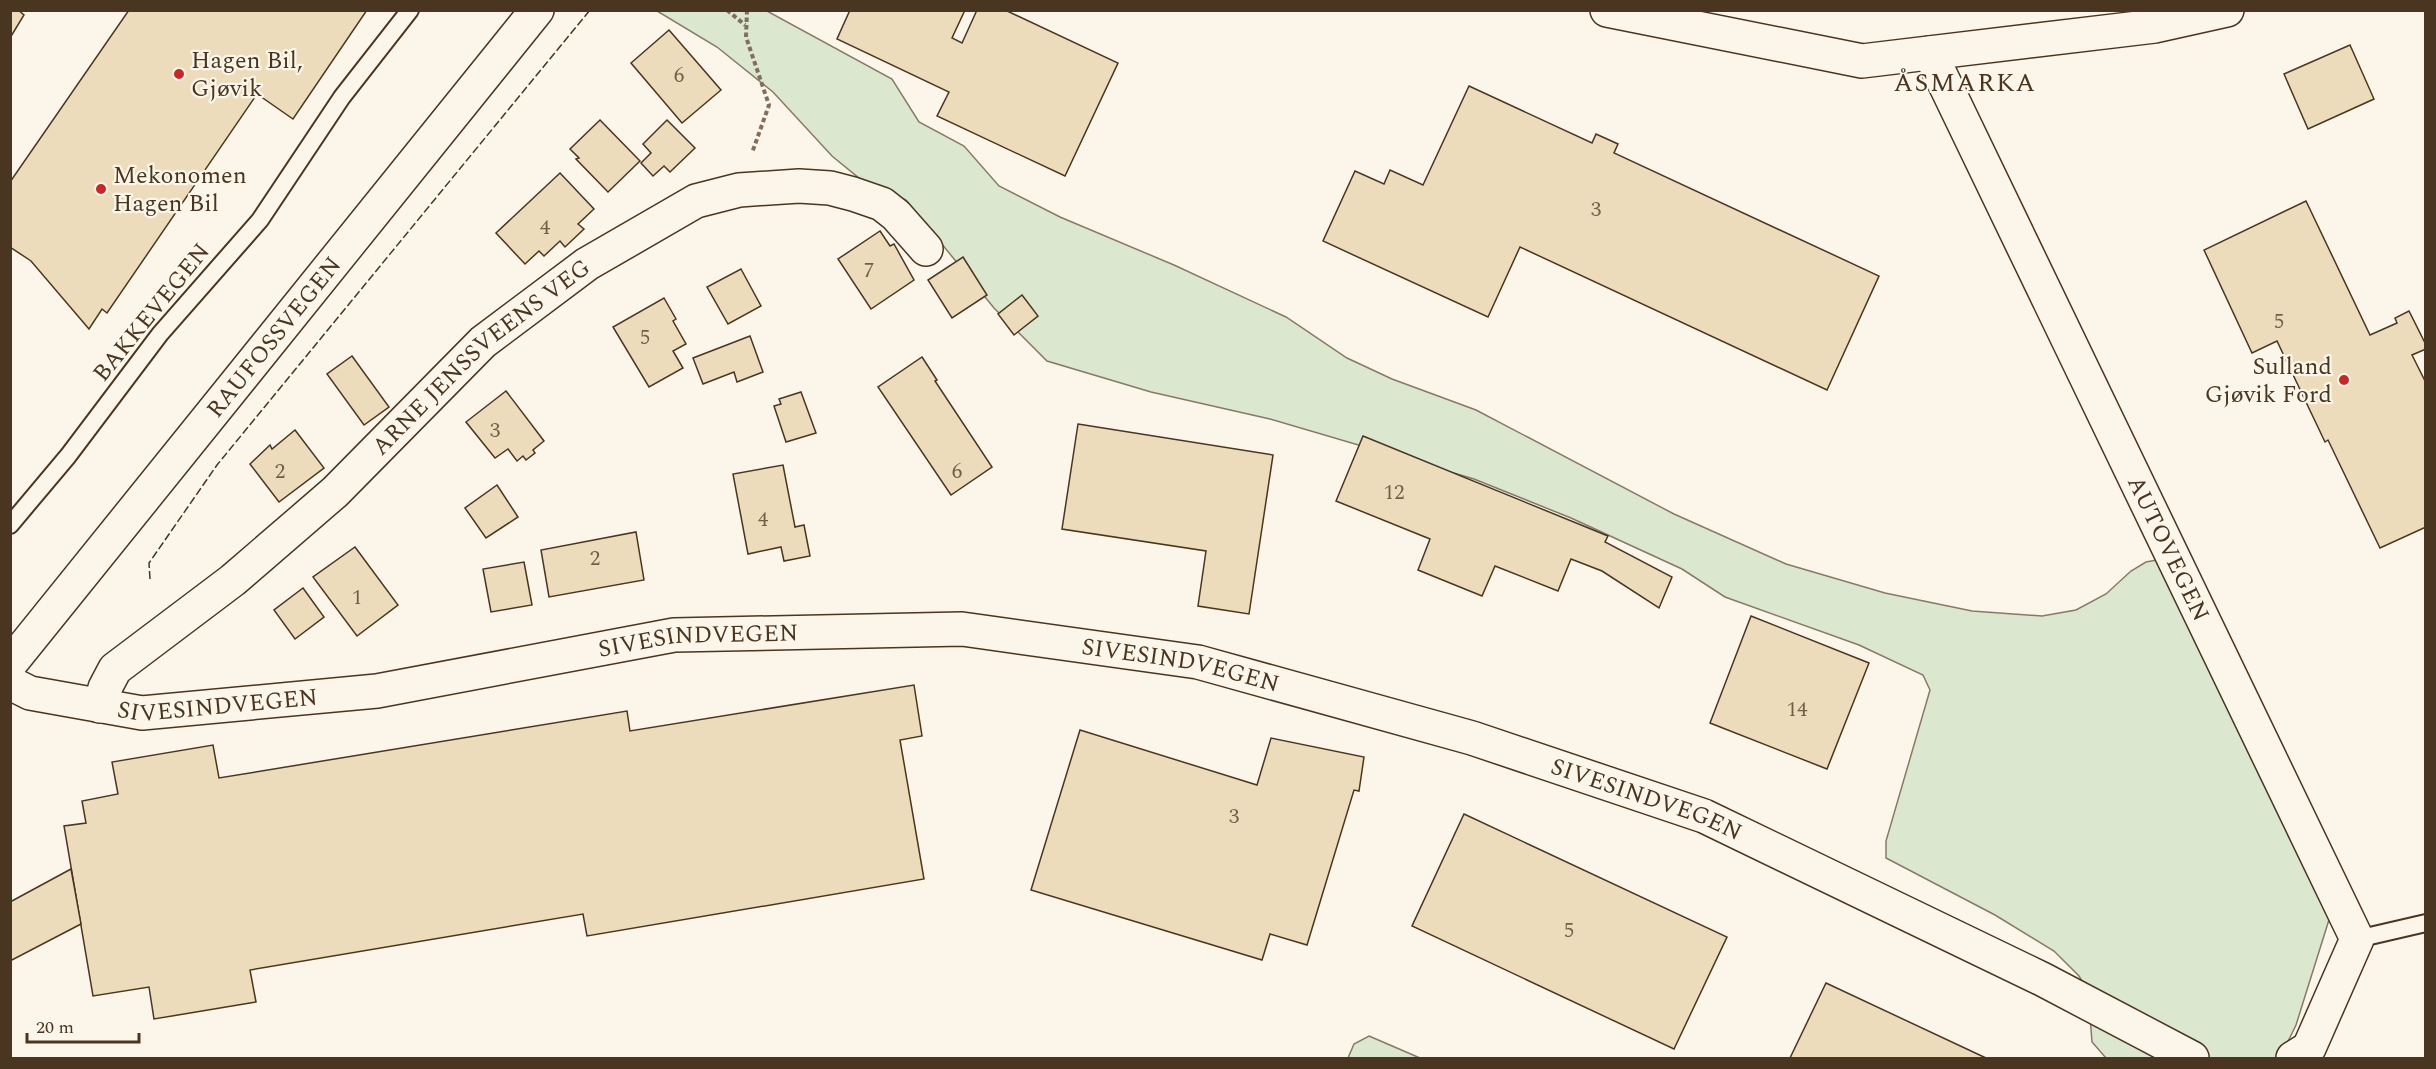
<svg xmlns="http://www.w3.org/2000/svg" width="2436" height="1069" font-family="Spectral,serif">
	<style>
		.green { fill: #dce7d0; stroke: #887966; stroke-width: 1.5 }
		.building { fill: #ecdcbc; stroke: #4a3520; stroke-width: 1.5 }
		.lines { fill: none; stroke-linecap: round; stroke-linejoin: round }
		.lane-casing { stroke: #4a3520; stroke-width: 20 }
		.street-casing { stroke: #4a3520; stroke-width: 36 }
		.secondary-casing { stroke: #4a3520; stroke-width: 36 }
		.path { stroke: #7f6f5c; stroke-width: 4; stroke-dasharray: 4.5 3; stroke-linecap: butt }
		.lane { stroke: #fbf6e9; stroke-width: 16 }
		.street { stroke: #fbf6e9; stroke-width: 33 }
		.secondary { stroke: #fbf6e9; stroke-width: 33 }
		.fence { stroke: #4a3520; stroke-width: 1.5; stroke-dasharray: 8 3; stroke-linecap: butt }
		.poi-dot { fill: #c62828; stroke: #fbf6e9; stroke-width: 2 }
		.labels { text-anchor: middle; stroke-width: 4.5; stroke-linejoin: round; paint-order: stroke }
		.number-label { font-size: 21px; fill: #725f47 }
		.poi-label { font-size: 24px; fill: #4a3520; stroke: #fbf6e9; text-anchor: start }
		.street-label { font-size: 24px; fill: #4a3520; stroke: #fbf6e9 }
		.neighbourhood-label { font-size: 26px; letter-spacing: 1.5px; fill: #4a3520; stroke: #fbf6e9 }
	</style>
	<rect width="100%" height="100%" fill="#fbf6e9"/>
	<g class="green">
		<path d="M657 11H767L892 79 919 122 964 146 999 186 1060 217 1174 265 1286 317 1347 358 1392 379 1476 410 1674 514 1786 564 1885 593 1972 611 2042 616 2076 610 2106 594 2131 571 2146 562 2162 559 2338 891 2296 1025 2280 1058H2106L2092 1042 2088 991 2079 976 2054 951 1995 915 1886 858V841L1930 690 1923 675 1859 645 1725 597 1682 569 1571 518 1474 479 1270 419 1151 392 1047 361 994 308 906 200 859 178 832 156 773 92 717 47Z"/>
		<path d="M1369 1036 1420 1058H1348L1354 1044Z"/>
	</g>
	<g class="building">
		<path d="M10 10H18L24 15 10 38Z"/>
		<path d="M129 10H367L293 119 257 94 107 313 102 309 89 329 31 261 10 247V182Z"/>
		<path d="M850 10H965L952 38 962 43 977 10H1005L1118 63 1065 176 937 116 949 92 837 39Z"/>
		<path d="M669 30 721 90 682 123 631 63Z"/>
		<path d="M2350 45 2374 99 2308 129 2284 74Z"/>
		<path d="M1469 86 1592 143 1596 134 1618 144 1614 153 1879 276 1827 390 1520 247 1488 317 1323 241 1355 171 1384 184 1390 170 1423 185Z"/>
		<path d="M600 120 640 161 608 192 576 159 579 158 570 149Z"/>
		<path d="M667 120 695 148 670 172 664 166 653 176 641 163 651 153 643 144Z"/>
		<path d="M560 173 594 209 578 224 584 229 565 247 560 241 544 256 539 251 525 264 496 233Z"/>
		<path d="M2306 201 2370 335 2397 323 2395 318 2409 311 2426 345V349L2412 355 2426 383V527L2380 548 2328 440 2325 442 2277 341 2252 353 2204 250Z"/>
		<path d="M880 231 890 246 894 244 914 280 871 309 838 259Z"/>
		<path d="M963 257 987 295 952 318 928 280Z"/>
		<path d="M741 269 761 306 728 324 707 287Z"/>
		<path d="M1022 295 1038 316 1014 335 998 314Z"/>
		<path d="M664 298 676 319 673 321 686 344 673 351 683 368 649 387 613 327Z"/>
		<path d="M750 336 763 372 737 382 734 372 703 384 693 358Z"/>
		<path d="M352 356 389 407 364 425 327 374Z"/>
		<path d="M922 357 937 380 935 381 992 467 951 495 878 387Z"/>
		<path d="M506 391 544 441 533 450 535 453 526 460 523 456 517 461 508 449 495 458 466 422Z"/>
		<path d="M801 392 816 433 786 442 774 406 781 404 779 399Z"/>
		<path d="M1078 424 1273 455 1249 614 1198 606 1206 551 1062 529Z"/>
		<path d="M295 430 324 468 279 502 250 464 270 445 272 449Z"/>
		<path d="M1363 436 1608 536 1605 542 1672 577 1659 608 1602 571 1571 559 1558 591 1495 566 1482 596 1418 570 1430 539 1336 501Z"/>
		<path d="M783 465 795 527 804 525 810 556 784 561 781 547 748 554 733 474Z"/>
		<path d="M497 485 518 517 486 538 465 508Z"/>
		<path d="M636 532 644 580 549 597 541 550Z"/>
		<path d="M355 547 398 605 357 636 313 577Z"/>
		<path d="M524 562 532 605 491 612 483 569Z"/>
		<path d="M303 588 324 617 295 639 274 610Z"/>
		<path d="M1751 616 1869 663 1827 769 1710 723Z"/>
		<path d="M914 685 922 736 900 740 924 879 587 936 583 914 250 970 256 1002 154 1019 149 987 93 996 64 826 86 823 82 801 118 794 112 762 213 745 219 778 627 711 630 731Z"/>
		<path d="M1080 730 1257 785 1271 738 1364 757 1359 791 1354 790 1307 945 1270 934 1262 960 1031 890Z"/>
		<path d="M1464 814 1727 937 1674 1049 1412 926Z"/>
		<path d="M71 869 81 924 10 961V902Z"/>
		<path d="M1826 983 1986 1058H1790Z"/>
	</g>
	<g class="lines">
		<g class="lane-casing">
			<g id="lane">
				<path d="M10 525 68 456 160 334 260 220 342 97 410 10"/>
				<path d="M2357 939 2426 923"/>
			</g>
		</g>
		<g class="street-casing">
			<g id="street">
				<path d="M1607 10 1862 61 2155 26 2227 10"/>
				<path id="s1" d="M1930 53 2357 939 2309 1048 2293 1058"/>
				<path id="s2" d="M10 683 30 693 142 713 377 691 674 635 962 629 1198 662 1472 738 1704 816 2042 979 2192 1058"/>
				<path id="s3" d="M100 706 105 688 115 669 233 580 335 492 483 342 587 264 696 201 739 190 799 186 830 188 853 194 882 204 896 215 926 249"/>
			</g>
		</g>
		<g class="secondary-casing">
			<g id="secondary">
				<path id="s4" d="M10 664 537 10"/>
			</g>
		</g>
		<g class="path">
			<path d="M727 10 745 25"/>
			<path d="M747 10 746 37 769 105 752 153"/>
		</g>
		<use href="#lane" class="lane"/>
		<use href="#street" class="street"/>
		<use href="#secondary" class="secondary"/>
		<path class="fence" d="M150 579 149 563 217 465 590 10"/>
	</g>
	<g class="poi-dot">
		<circle cx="179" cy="74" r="6"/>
		<circle cx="101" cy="189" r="6"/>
		<circle cx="2344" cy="380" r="6"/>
	</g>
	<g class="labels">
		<g class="number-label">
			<text x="679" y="82">6</text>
			<text x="1596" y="216">3</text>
			<text x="545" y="234">4</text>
			<text x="869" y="277">7</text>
			<text x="2279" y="328">5</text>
			<text x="645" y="344">5</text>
			<text x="495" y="437">3</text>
			<text x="280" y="478">2</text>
			<text x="957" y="478">6</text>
			<text x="1394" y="499">12</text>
			<text x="763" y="526">4</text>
			<text x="595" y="565">2</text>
			<text x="357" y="604">1</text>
			<text x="1797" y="716">14</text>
			<text x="1234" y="823">3</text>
			<text x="1569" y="937">5</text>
		</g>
		<g class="poi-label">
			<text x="191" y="68">Hagen Bil,<tspan x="191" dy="28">Gjøvik</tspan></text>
			<text x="113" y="183">Mekonomen<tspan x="113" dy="28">Hagen Bil</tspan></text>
			<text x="2332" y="374" text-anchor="end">Sulland<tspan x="2332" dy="28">Gjøvik Ford</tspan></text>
		</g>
		<g class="street-label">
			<text transform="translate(151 312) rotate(-51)" y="8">BAKKEVEGEN</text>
			<text dy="8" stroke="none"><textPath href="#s4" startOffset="420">RAUFOSSVEGEN</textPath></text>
			<text dy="8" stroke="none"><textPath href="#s3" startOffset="522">ARNE JENSSVEENS VEG</textPath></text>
			<text dy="8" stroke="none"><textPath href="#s1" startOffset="550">AUTOVEGEN</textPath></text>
			<text dy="8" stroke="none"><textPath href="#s2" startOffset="698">SIVESINDVEGEN</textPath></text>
			<text dy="8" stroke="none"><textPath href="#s2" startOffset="1184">SIVESINDVEGEN</textPath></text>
			<text dy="8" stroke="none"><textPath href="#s2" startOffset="212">SIVESINDVEGEN</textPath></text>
			<text dy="8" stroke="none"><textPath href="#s2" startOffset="1670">SIVESINDVEGEN</textPath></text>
		</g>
		<g class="neighbourhood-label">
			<text x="1965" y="91">ÅSMARKA</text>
		</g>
	</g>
	<rect width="2436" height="1069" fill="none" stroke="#4a3520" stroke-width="24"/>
	<path d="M27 1033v9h112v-9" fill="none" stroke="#4a3520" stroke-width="3"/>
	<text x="36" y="1033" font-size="18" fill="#4a3520" stroke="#fbf6e9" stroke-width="4.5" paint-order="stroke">20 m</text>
</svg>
